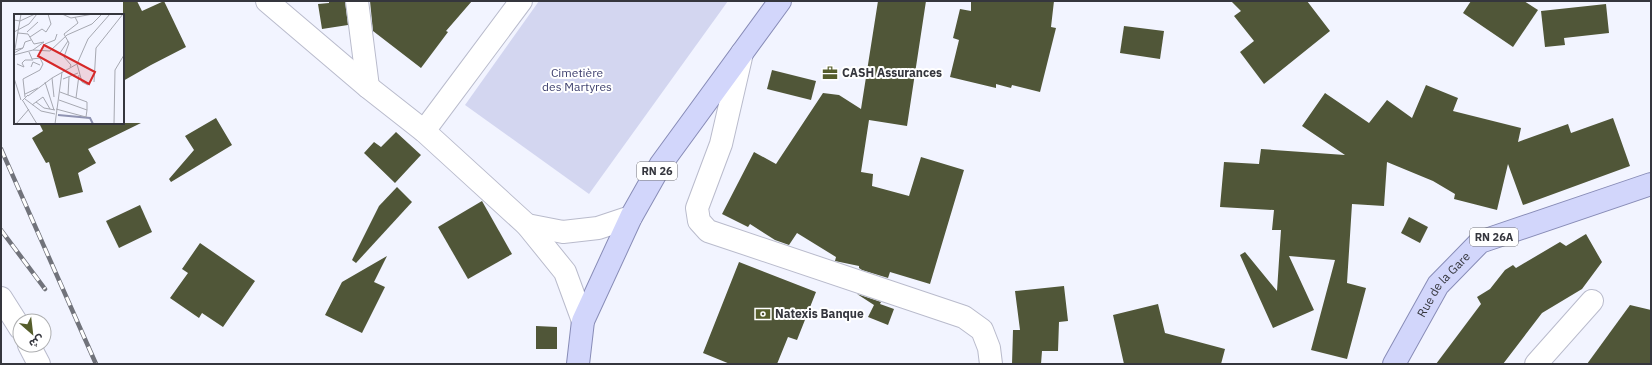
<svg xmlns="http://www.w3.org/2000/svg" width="1652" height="365" font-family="'IBM Plex Sans','Noto Sans Arabic',sans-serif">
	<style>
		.green { fill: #d3d6f0 }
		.building { fill: #505638 }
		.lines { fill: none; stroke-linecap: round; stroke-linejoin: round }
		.minor-casing { stroke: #b9bbcc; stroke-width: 24 }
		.primary-casing { stroke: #888cb7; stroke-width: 24 }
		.minor { stroke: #fff; stroke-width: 22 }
		.primary { stroke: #d2d6fb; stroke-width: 22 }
		.rail-casing { stroke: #71737b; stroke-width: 4.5 }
		.rail { stroke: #fff; stroke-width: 3; stroke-dasharray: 9; stroke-linecap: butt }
		.labels { text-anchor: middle; stroke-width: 4; stroke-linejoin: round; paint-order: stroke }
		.shield { fill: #fff; stroke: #727277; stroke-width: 1 }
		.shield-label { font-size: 11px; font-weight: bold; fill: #35363d }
		.park-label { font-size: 12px; fill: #3e406e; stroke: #fff }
		.poi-label { font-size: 12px; font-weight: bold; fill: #35363d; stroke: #fff; text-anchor: start }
		.street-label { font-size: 12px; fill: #35363d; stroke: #fff }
		.inset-river { fill: none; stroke: #8f93b2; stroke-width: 2 }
		.inset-road { fill: none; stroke: #a6a8b1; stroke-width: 1 }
		.view { fill: #d62828; fill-opacity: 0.15; stroke: #d62828; stroke-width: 2 }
		.inset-edge { fill: none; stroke: #35363d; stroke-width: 2 }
	</style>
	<rect width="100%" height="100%" fill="#f2f4ff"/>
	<path class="green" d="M539 1H728L589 194 465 105Z"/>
	<g class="building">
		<path d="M123 1H137L142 11 164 1 186 47 151 65 123 81Z"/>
		<path d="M329 1H345L348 25 322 29 318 4 329 3Z"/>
		<path d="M370 1H472L446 31 448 32 421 68 373 31Z"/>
		<path d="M878 1H926L907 126 869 120 861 172 873 174 872 186 909 196 921 157 964 170 930 284 890 272 888 278 862 270 859 268V266L835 261 836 257 797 233 789 245 775 240 750 224 748 227 722 214 754 152 776 164 823 93 839 95 861 109Z"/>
		<path d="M971 1H1054L1051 27 1056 28 1040 92 1012 85 1011 88 996 84V88L950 77 959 40 953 38 960 9 971 11Z"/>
		<path d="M1231 1H1307L1330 31 1264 84 1240 52 1254 41 1234 16 1241 11Z"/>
		<path d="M1471 1H1524L1538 10 1513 47 1463 13Z"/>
		<path d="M1606 4 1609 33 1564 38 1565 45 1545 47 1541 11Z"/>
		<path d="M1124 26 1164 31 1160 59 1120 53Z"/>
		<path d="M772 70 816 81 811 100 767 89Z"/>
		<path d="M1426 85 1458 98 1453 111 1521 128 1518 142 1568 124 1571 133 1613 118 1630 166 1523 205 1508 164 1497 210 1454 199 1455 194 1433 181 1387 162 1384 206 1352 204 1347 283 1366 288 1347 359 1311 350 1335 260 1289 256 1314 310 1273 328 1240 255 1245 252 1277 291 1281 230H1272L1274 210 1220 207 1224 162 1259 164 1261 149 1345 155 1302 126 1325 93 1369 123 1387 100 1412 118Z"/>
		<path d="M216 118 232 145 171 182 169 179 194 150 185 136Z"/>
		<path d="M39 123H141L88 149 96 163 78 173 83 192 59 198 49 162 46 163 32 138 43 131Z"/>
		<path d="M396 132 421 155 395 183 364 153 374 142 381 147Z"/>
		<path d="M397 187 412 202 356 263 352 260 379 206Z"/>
		<path d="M482 201 512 254 468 279 438 227Z"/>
		<path d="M140 205 152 232 119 248 106 221Z"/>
		<path d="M1409 217 1428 227 1420 243 1401 233Z"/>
		<path d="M1586 234 1602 262 1582 289 1542 313 1503 364H1436L1481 304 1477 297 1490 289 1505 270 1513 265 1516 268 1560 242 1566 246Z"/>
		<path d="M200 243 255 281 223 327 202 313 199 318 170 298 188 273 182 269Z"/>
		<path d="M387 256 374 282 385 287 362 333 325 315 342 282Z"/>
		<path d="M739 262 816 292 797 340 788 337 777 364H730L703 353Z"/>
		<path d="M1064 286 1068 321 1059 322 1058 351H1042L1041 364H1012L1013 330H1020L1015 291Z"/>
		<path d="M857 294 881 302 880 304 894 309 888 325 868 317 874 305Z"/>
		<path d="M1158 304 1165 333 1225 349 1221 364H1124L1113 315Z"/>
		<path d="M1630 305 1651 310V364H1587Z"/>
		<path d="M536 326 557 327V349H536Z"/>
	</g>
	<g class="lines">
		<g class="minor-casing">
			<g id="minor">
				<path d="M267 1 368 87 424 131 527 225 565 272 583 321"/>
				<path d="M357 1 368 87"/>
				<path d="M742 53 721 144 697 208 699 221 708 231 964 317 982 330 989 348 991 364"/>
				<path d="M424 131 521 1"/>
				<path d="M527 225 563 232 598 228 631 217"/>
				<path d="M1 298 20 328"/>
				<path d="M29 345 39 364"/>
				<path d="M1536 364 1592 301"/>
			</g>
		</g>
		<g class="primary-casing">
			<g id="primary">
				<path d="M578 364 583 321 631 217 661 164 780 1"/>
				<path id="s1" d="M1394 364 1438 285 1480 242 1651 184"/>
			</g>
		</g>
		<use href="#minor" class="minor"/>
		<use href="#primary" class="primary"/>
		<g class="rail-casing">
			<g id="rail">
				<path d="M1 149 96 364"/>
				<path d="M1 230 45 289"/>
			</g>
		</g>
		<use href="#rail" class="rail"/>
	</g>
	<defs>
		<g id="office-bare" transform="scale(1.2)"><path d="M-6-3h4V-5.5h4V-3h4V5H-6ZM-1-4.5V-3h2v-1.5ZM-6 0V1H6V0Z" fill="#555d2b" stroke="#fff" stroke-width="2.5" paint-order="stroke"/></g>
		<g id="bank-bare" transform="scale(1.2)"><path d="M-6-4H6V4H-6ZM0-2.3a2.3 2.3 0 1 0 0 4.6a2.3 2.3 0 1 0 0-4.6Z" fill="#555d2b" stroke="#fff" stroke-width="2.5" paint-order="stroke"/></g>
	</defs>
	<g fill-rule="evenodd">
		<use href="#office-bare" x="830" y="73"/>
		<use href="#bank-bare" x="763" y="314"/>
	</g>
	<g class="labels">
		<g class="shield">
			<rect x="637" y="162" width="40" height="18" rx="3"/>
			<rect x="1470" y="228" width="48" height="18" rx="3"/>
		</g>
		<g class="shield-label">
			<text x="657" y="175">RN 26</text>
			<text x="1494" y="241">RN 26A</text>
		</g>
		<g class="park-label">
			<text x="577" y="77">Cimetière<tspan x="577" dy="14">des Martyres</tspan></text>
		</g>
		<g class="poi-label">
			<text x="842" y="77">CASH Assurances</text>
			<text x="775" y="318">Natexis Banque</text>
		</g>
		<g class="street-label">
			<text dy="4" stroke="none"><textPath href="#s1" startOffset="94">Rue de la Gare</textPath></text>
		</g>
	</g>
	<g transform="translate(14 14)">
		<rect width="110" height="110" fill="#f2f4ff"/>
		<path class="inset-river" d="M44 101 76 104 79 110"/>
		<path class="inset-road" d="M48 0 57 4 79 0M0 6 6 7 21 0M0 18 15 10 23 0M13 18 24 8M4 19 14 20 20 30 30 28 19 36M16 23 28 15 32 18 37 10 34 0M31 30 41 26 43 20M9 34 11 28 17 26M1 35 7 0M0 36 9 34 0 39M46 39 54 27M0 41 19 36 36 37 53 21 78 10 88 0M3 50 10 53 8 49 11 46H19M63 50 68 68 74 71M17 53 19 48 26 51M56 53 57 51 50 43 55 29 50 20 64 9 61 3M0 64 7 86M38 64 40 83M49 65 64 59M31 68 40 96M80 68 82 34 109 0M11 80 24 74M54 81 55 63M14 82 38 64 63 50 74 25 96 0M11 83 9 65 26 56 29 50 26 44 18 45 15 38M12 83 8 87 14 81M62 84 65 61M11 85 27 97 41 100M45 86 73 96V88L46 78M9 87 23 110M22 88 29 83 36 95M18 91 22 88 30 94 41 96M42 95 72 103 73 96M2 110 15 95M41 110 48 58M100 110 101 56 110 41"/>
		<path class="view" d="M30 31 81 58 75 70 24 42Z"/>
		<rect width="110" height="110" class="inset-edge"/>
	</g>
	<rect width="1652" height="365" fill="none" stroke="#35363d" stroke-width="4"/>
	<g transform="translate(32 333) rotate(152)"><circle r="19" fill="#ffffff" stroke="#aeafb1"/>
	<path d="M0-3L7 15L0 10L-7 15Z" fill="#555d2b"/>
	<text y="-6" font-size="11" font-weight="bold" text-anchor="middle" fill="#35363d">ش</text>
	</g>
</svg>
